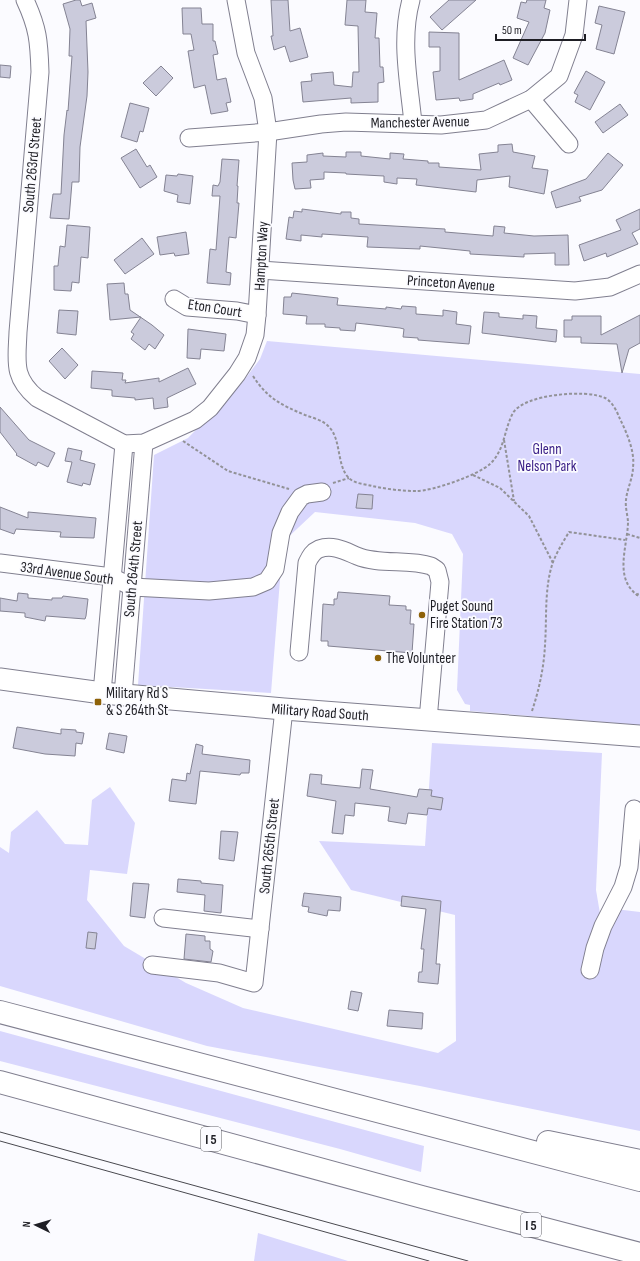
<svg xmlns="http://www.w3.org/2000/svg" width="640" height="1261" font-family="'Sofia Sans Condensed',sans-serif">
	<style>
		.green { fill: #d9d7fd }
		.building { fill: #cbcbdc; stroke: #848393 }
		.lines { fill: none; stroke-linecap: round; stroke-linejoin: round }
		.minor-casing { stroke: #807f8f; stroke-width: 19 }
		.major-casing { stroke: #807f8f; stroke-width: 23 }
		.highway-casing { stroke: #807f8f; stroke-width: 24 }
		.path { stroke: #929297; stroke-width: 2; stroke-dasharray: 3 2; stroke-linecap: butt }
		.minor { stroke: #fff; stroke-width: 17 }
		.major { stroke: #fff; stroke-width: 21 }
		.highway { stroke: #fff; stroke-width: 22 }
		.tram { stroke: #49494f; stroke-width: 1 }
		.poi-dot { fill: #8e6208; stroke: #fbfbff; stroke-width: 1.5 }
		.labels { text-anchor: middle; stroke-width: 3.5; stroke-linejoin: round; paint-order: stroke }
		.shield { fill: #fbfbff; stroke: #606066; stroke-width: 1 }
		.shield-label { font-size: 14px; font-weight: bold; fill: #1e1e24 }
		.street-label { font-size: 15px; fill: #1e1e24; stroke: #fbfbff }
		.park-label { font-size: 15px; fill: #3b2087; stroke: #fbfbff }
		.poi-label { font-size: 15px; fill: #1e1e24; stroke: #fbfbff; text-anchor: start }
	</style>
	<rect width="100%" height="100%" fill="#fbfbff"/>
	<g class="green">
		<path d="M267 341 640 374V725L470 711V705L465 704 457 690 463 554 452 534 415 523 315 512 283 542 271 693 138 685 154 455 188 438 242 383 260 359Z"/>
		<path d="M432 743 602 753 596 890 603 931 615 909 640 912V1131L420 1086 207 1046 0 986V847L9 853 11 832 37 810 65 844 88 845 92 800 110 787 135 823 127 874 90 870 87 900 124 946 186 983 243 1008 438 1053 456 1041 455 915 351 890 319 841 425 846Z"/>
		<path d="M0 1031 424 1146 421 1172 340 1149 0 1061Z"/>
		<path d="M258 1233 348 1261H254Z"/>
	</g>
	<g class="building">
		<path d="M76 0H80L82 6 92 3 96 18 86 21 88 72 87 96 80 147 79 182H72L69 219 50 218 53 194H61L64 135 67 110 68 111 72 56H69L70 29 63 4Z"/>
		<path d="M271 0H288L290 31 300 28 308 57 290 62 285 46 274 50 271 36H273Z"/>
		<path d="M347 0H366L365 12 377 13 375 38H379L380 67H383L384 82 378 83V102L351 103V98L303 102 301 82 312 81 311 74 333 72 334 85 352 87 353 72H359L358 26 345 25Z"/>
		<path d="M449 0H476L442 30 430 17Z"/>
		<path d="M527 0H546L544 8 550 10 545 33 528 65 513 58 529 22 517 18 521 2 526 3Z"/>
		<path d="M599 6 625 12 614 54 596 49 602 25 595 23Z"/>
		<path d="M182 8H201L202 24H213V41H215L218 54 213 55 217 80 226 78 231 102 226 103 228 111 211 114 205 85 194 88 188 51 194 50 191 34H183Z"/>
		<path d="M429 32 459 33V80L504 60 512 80 500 85 499 83 473 94V99L460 101 459 98 436 100 433 72 440 71V47H429Z"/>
		<path d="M0 65 11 66 10 78 0 77Z"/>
		<path d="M161 66 173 78 156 96 143 83Z"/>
		<path d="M586 71 605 82 590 110 575 102 578 95 574 93Z"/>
		<path d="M130 103 149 108 143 132 140 131 137 142 121 137Z"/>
		<path d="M620 104 628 115 603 133 595 122Z"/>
		<path d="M512 144 513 152 535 156 532 168 548 170 544 194 509 187 510 176 477 180 476 192 416 185 417 179 397 178V184L384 182V176L346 174V173L324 172V179L310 180 311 188 295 189 293 180 292 163 307 162V155L323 153V156L346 157V152H361V156L390 159V153L404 154 403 159 428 161V163H439V167L481 170 479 154 498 152V145Z"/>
		<path d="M136 149 147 167 150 165 157 177 140 188 121 158Z"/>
		<path d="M608 153 623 165 602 190 579 197 581 201 556 208 551 192 586 179Z"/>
		<path d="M222 159 239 160 237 186H238L237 203H239L236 238 229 237 226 272 231 273 230 285 207 283 210 249 216 250 220 196H212L213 185 218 186 220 182Z"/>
		<path d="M178 174 193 176 190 204 177 202 178 195 164 191 166 175 177 176Z"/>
		<path d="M302 209 341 214V212H351V218L359 219V224L445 229V232L493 236 494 226 505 227 504 233 534 236 568 235 569 265H555V253L524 254V257L470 254V251L420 246V249L367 247 368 237 322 234V237L301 235V241L286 239 289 217 293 218 294 211 302 212Z"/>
		<path d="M640 209V229L632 233 638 244 607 257 606 253 584 261 579 245 621 230 616 220Z"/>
		<path d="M67 225 90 227 88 258 81 257 79 283 72 282 71 291 54 290V266H58L60 246 65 247Z"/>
		<path d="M186 232 189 254 175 256 174 253 160 255 157 237Z"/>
		<path d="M142 238 154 254 125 274 114 260Z"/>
		<path d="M124 283 125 294H128L130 310 152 325 164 335 155 349 149 344 145 350 131 339 134 334 131 332 141 317 110 320 107 284Z"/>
		<path d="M292 293 338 298 337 305 386 309V307L401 309 402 306 416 307V314L443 316V310L457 312 456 324 471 326 469 344 418 340V338L403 337 404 329 400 328 356 323 355 331 340 330V328L325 327V324H306L307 316 283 314 284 297H291Z"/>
		<path d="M59 310 78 311 76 335 57 333Z"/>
		<path d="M484 312 499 313V317L523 319V315L537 316 536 328 557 330 556 342 482 333Z"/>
		<path d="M640 315V343L629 349 622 373 617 344 581 343V337H564V320H572V316H601V335Z"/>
		<path d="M188 329 226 334 224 351 201 349 200 359 187 358Z"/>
		<path d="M62 348 78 365 65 379 49 361Z"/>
		<path d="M188 368 196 384 167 398 168 407 154 409 153 398 135 400V398L112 396V390L91 388 92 371 123 373 122 380H126L125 383 159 378V382Z"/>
		<path d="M0 407 29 440 55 453 48 467 38 462 36 466 16 455 17 454 0 432Z"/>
		<path d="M68 448 82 451 80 460 95 464 90 485 83 483 82 486 67 482 72 462 65 461Z"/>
		<path d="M358 494 373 495 372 509 356 508Z"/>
		<path d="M0 507 28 518V512L96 518 94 538 60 537 61 532 16 529 14 534 0 529Z"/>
		<path d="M338 592 390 596 389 605 406 606V610H411L410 624H414L412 653 328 646V641H321L323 604 334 605V599H337Z"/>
		<path d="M18 593 28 594V598L52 600V598H62L63 596 88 599 86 616 85 619 46 616 45 621 25 617V613L0 611V598L17 601Z"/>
		<path d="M17 727 61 734V729L76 730V732L84 733 82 744 76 743 75 756 45 754 13 748Z"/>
		<path d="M109 733 127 736 124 753 106 749Z"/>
		<path d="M196 744 203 746 202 754 250 760 249 773H241L240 775 200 771 196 804 169 801 172 779 186 781 187 773 190 774Z"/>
		<path d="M362 769 373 770 370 789 417 797 419 789 432 790 431 796 443 798 441 810 428 808 427 815 408 813 406 824 388 821 390 807 355 803 354 816 345 815 343 834 332 833 336 801 307 796 310 774 322 775 321 784 360 788Z"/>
		<path d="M221 831 238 832 234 861 219 859Z"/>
		<path d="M178 879 201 881V883L223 885 221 913 204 911 205 895 177 892Z"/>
		<path d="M133 883 149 884 145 918 130 916Z"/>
		<path d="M304 893 341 897 340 911 328 910 327 916 308 912 309 907 302 906Z"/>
		<path d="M402 896 441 901 436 964H440L438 984 418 982 419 972H422L424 949H421L426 909 401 906Z"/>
		<path d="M88 932 97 933 95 949 86 948Z"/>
		<path d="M186 934 205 936V941H210V949L213 951 211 962 184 959Z"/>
		<path d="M351 991 362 993 358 1011 348 1009Z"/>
		<path d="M389 1010 423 1013 422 1029 387 1026Z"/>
	</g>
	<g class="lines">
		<g class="minor-casing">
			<g id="minor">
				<path d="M25 0C38 28 39 41 40 72L18 332C17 361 12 377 37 398L124 444 144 443 195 420 210 408 237 374 247 358 255 335 257 315 268 132 263 98 246 53 236 0"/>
				<path d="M411 0C400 40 409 82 413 123"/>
				<path d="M531 99 569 144"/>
				<path d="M189 138 268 132 321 124 346 122 441 125 486 120 531 99 559 76 574 35 578 0"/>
				<path d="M260 270 575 291 610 287 640 274"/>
				<path d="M174 299 187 307 237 311 257 315"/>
				<path d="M0 563 112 577 132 587 209 591 253 587 267 581 275 569 281 533 290 512 301 497 307 494 322 492"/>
				<path d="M299 652 307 563C310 557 312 552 319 549 333 544 345 551 357 556 378 565 409 559 431 566L437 570 440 582 428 720"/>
				<path d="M102 693 124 444"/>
				<path d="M123 695 144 443"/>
				<path d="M163 918 260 929"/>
				<path d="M152 965 219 973 254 983 284 709"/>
				<path d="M590 970 595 948 603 926 623 887 629 867 634 809"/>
			</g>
		</g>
		<g class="major-casing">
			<path id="major" d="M0 679 102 693 284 709 640 736"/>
		</g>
		<g class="highway-casing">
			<g id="highway">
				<path d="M0 1012 640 1180"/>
				<path d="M0 1082 422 1197 640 1254"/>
				<path d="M548 1142 640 1161"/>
			</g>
		</g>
		<g class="path">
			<path d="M253 376C267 398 281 405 305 415 313 418 323 420 329 427 342 440 336 467 350 479 356 484 365 484 372 486 386 489 401 491 416 491 433 491 478 475 490 464 505 450 504 429 513 413 524 394 587 389 605 398 613 402 617 412 620 419 627 433 635 452 633 467 633 478 627 489 626 500 625 508 628 516 628 523 627 549 613 580 640 597"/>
			<path d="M504 440 514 501"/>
			<path d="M183 441 228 471 289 489"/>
			<path d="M473 475 500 488 529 516 553 563"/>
			<path d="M333 483 349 478"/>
			<path d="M627 534 640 538"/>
			<path d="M636 595 640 593"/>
			<path d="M532 711C539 690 544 667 545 645 547 618 544 588 553 562 557 552 563 542 569 532L625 540"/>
		</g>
		<use href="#minor" class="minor"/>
		<use href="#major" class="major"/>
		<use href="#highway" class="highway"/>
		<g class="tram">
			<path d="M0 1132 468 1261"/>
			<path d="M0 1141 429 1261"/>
		</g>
	</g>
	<g class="poi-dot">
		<circle cx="422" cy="615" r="4"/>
		<circle cx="378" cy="658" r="4"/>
		<rect x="94" y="698" width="8" height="8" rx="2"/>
	</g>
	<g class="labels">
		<g class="shield">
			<rect x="201" y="1127" width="20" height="24" rx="3"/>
			<rect x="521" y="1213" width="20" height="24" rx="3"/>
		</g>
		<g class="shield-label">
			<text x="211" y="1144">I 5</text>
			<text x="531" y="1230">I 5</text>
		</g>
		<g class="street-label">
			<text transform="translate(420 122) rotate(-1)" y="5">Manchester Avenue</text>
			<text transform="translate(32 165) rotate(-85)" y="5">South 263rd Street</text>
			<text transform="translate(261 256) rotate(-87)" y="5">Hampton Way</text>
			<text transform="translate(451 283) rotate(4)" y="5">Princeton Avenue</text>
			<text transform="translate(215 308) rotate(9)" y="5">Eton Court</text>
			<text transform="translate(133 569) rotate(-85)" y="5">South 264th Street</text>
			<text transform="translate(67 573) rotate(8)" y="5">33rd Avenue South</text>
			<text transform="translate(320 712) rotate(4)" y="5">Military Road South</text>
			<text transform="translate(269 846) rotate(-84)" y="5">South 265th Street</text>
		</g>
		<g class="park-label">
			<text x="547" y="454">Glenn<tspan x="547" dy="17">Nelson Park</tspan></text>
		</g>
		<g class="poi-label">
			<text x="430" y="611">Puget Sound<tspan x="430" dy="17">Fire Station 73</tspan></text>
			<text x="386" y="663">The Volunteer</text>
			<text x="106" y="698">Military Rd S<tspan x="106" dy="17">&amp; S 264th St</tspan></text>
		</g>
	</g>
	<g transform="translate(36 1225) rotate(275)" stroke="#fbfbff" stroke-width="3" paint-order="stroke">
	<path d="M0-3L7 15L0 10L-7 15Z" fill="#1e1e24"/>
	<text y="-6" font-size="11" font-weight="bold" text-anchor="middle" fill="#1e1e24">N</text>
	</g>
	<path d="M496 34v6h89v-6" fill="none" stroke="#1e1e24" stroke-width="2"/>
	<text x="502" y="34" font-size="12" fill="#1e1e24" stroke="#fbfbff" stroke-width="3" paint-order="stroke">50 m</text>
</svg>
